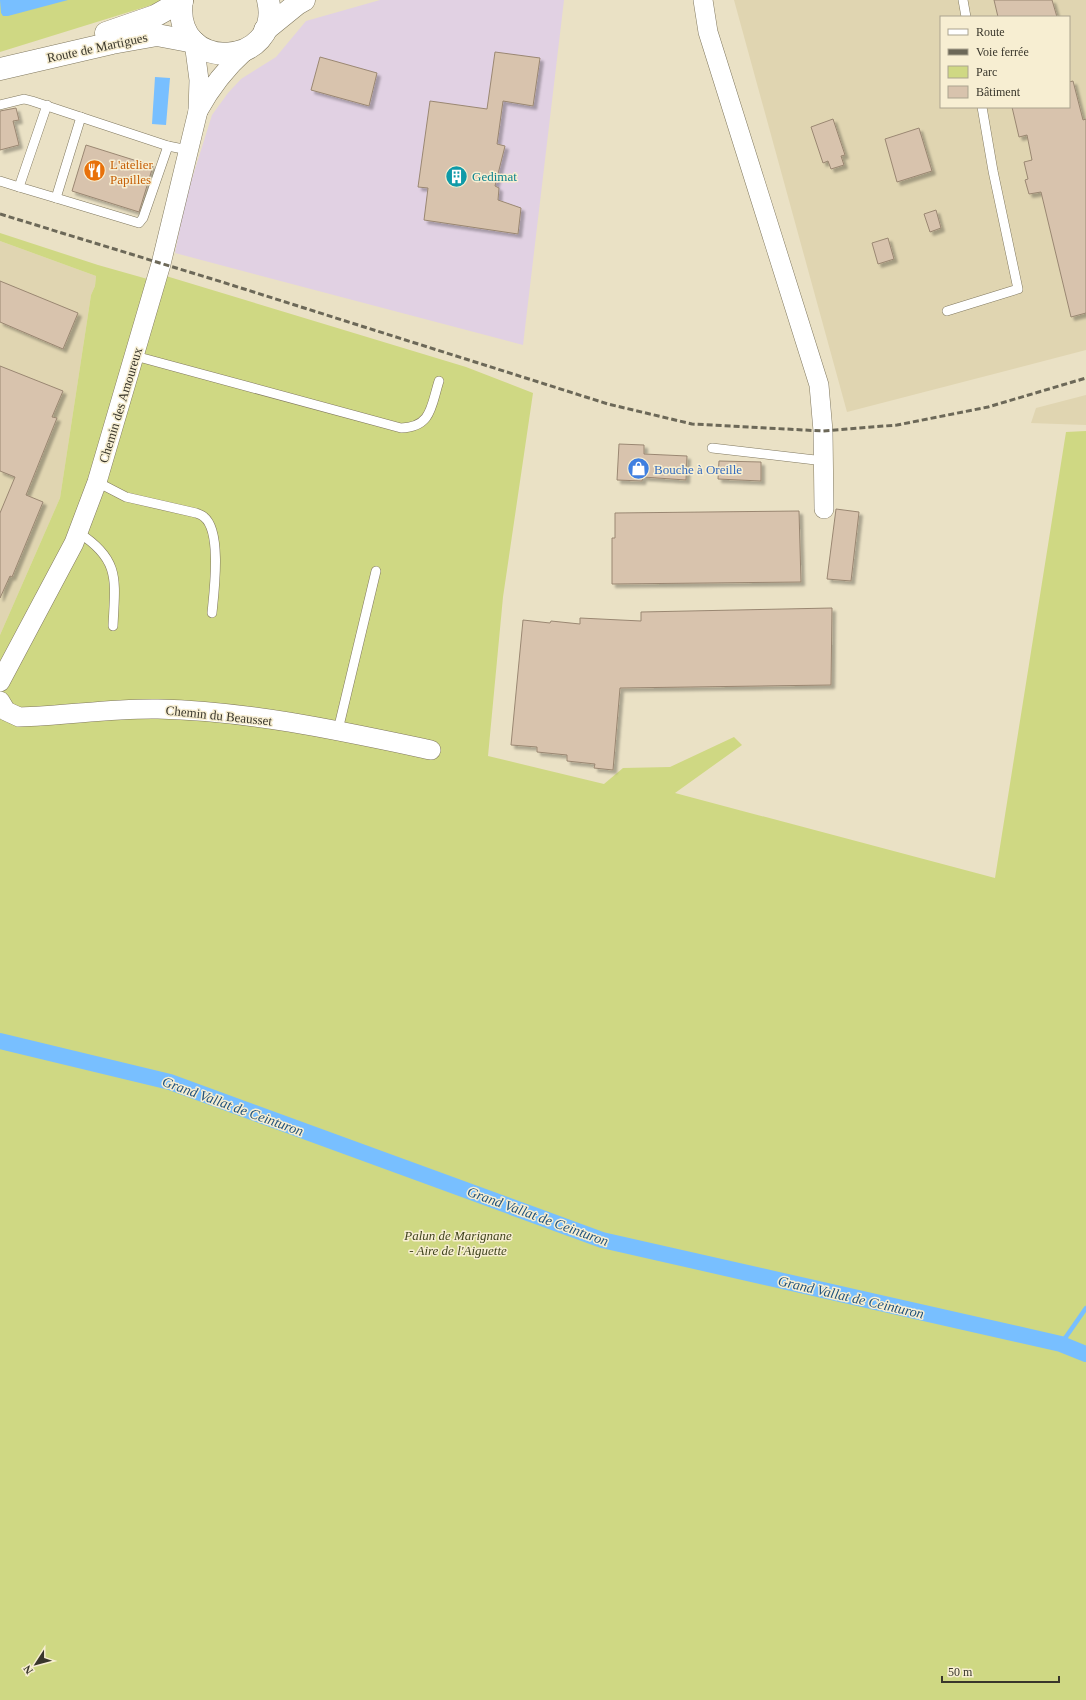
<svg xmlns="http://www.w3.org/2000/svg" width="1086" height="1700" viewBox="0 0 1086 1700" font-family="'Times New Roman',serif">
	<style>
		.commercial { fill: #e1d1e3 }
		.built { fill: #e0d5b1; fill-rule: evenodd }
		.green { fill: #cfd883 }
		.water { fill: #78bfff }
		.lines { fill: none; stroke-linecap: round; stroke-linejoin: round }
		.stream { stroke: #78bfff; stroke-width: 4.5 }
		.canal { stroke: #78bfff; stroke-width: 16 }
		.building { fill: #d8c3ad; stroke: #9a8772; filter: url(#shadow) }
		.service-casing { stroke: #80785f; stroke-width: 10 }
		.minor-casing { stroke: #80785f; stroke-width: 20 }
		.primary-casing { stroke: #80785f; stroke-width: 23 }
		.service { stroke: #fff; stroke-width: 9 }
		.minor { stroke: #fff; stroke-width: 19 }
		.primary { stroke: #fff; stroke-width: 22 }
		.rail { stroke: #6c6858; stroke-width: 3; stroke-dasharray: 6 3; stroke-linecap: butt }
		.labels { text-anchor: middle; stroke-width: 3; stroke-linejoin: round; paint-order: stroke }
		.street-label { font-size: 13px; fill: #39362b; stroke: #f7eed2 }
		.food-label { font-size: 13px; fill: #c56008; stroke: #f7eed2; text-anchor: start }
		.culture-label { font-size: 13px; fill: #0d838f; stroke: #f7eed2; text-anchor: start }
		.shop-label { font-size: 13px; fill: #366cbe; stroke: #f7eed2; text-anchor: start }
		.park-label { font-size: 13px; font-style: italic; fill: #3f431c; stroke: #f7eed2 }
		.water-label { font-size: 14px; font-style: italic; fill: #20527c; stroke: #f7eed2 }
	</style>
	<defs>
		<filter id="shadow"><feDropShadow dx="3.5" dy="3.5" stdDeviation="1" flood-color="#0004"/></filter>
	</defs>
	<rect width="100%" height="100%" fill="#eae1c5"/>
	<polygon class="commercial" points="380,0 564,0 523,345 175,253 185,201 212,115 228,93 241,79 276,57 306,21"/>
	<g class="built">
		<path d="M 734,0 L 1086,0 L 1086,350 L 847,412 ZM 941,17 L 1069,17 L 1069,107 L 941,107 Z"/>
		<polygon points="0,241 96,276 95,286 91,295 60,498 0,635"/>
		<polygon points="1086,395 1086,425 1031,423 1036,408"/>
	</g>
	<g class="green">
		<polygon points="0,0 162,0 158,3 0,52"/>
		<polygon points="0,233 98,265 151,280 166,276 466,367 533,393 503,597 488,756 604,784 623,768 670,767 734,737 742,745 675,793 995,878 1066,432 1086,431 1086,1700 0,1700 0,635 60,498 91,295 95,286 96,276 0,241"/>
	</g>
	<g class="water">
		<polygon points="0,0 68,0 8,16 3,16 1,13"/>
		<polygon points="155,77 170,78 166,125 152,124"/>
	</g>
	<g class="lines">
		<polyline class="stream" points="1061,1344 1086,1308"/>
		<polyline class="canal" points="0,1041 170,1082 602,1240 1061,1344 1086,1354"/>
	</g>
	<g class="building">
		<polygon points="994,0 1052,0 1057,17 998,17"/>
		<polygon points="495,52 540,58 533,106 503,101 497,144 505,146 495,186 499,188 498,200 521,208 518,234 424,220 428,188 418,187 430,101 487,109"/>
		<polygon points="320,57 377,73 369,106 311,90"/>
		<polygon points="1073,81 1083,120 1086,119 1086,313 1071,317 1041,192 1029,194 1025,180 1028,179 1024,162 1032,160 1027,135 1019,137 1012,107 1069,107 1069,82"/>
		<polygon points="16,108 19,120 13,121 19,145 0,150 0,111"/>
		<polygon points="833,119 845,155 841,156 844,165 831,169 828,161 823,163 811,127"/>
		<polygon points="919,128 932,171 897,182 885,139"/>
		<polygon points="86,145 153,166 139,212 72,191"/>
		<polygon points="936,210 941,228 930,232 924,214"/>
		<polygon points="888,238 894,259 878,264 872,243"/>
		<polygon points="0,281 78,313 63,349 0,322"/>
		<polygon points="0,366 63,391 52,417 57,418 26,495 43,502 12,577 10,576 0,598 0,513 15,477 0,471"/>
		<polygon points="619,444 644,445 644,454 687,456 686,480 643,477 642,481 617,480"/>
		<polygon points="719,461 761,462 761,481 718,479"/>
		<polygon points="836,509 859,512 851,581 827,579"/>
		<polygon points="799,511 801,582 612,584 612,538 615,538 615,513"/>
		<polygon points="832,608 831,685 620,688 613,770 594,768 595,764 567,761 567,755 537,752 537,747 511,745 523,620 550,623 551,621 580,624 580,618 641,621 641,612"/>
	</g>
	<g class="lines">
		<defs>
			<g id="service">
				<polyline points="963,0 966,17"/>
				<polyline points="0,105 24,99 32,101 168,146 188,150"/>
				<polyline points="47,105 19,187 56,198 81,117"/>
				<polyline points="0,181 19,187"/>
				<polyline points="56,198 139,223 143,218 168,146"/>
				<polyline points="947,311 1018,289 993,171 982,107"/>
				<path d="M 135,356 L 401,428 C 432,427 431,406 439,381"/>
				<polyline points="712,448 824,461"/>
				<path d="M 97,482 L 126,497 L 196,513 C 199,514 202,515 204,517 C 222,531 214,592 212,613"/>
				<path d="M 79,533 C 121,560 115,581 113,626"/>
				<polyline points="338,730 376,571"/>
			</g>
			<g id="minor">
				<polyline points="703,0 708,32 819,385 823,431 824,509"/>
				<path d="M 194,42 L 199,80 L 198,111 C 211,87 226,68 246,50"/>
				<polyline points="0,682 74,543 97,482 161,264 198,111"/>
				<path d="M 0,701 L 6,711 L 19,717 C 65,716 111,708 158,709 C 250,711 341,731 431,750"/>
			</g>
			<g id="primary">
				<path d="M 182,0 C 171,75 284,68 268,0"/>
				<polyline points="265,30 297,4 304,0"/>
				<polyline points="106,33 155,16 182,1"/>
				<polyline points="0,69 112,43 157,35 194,42"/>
			</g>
		</defs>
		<use href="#service" class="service-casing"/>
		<use href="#minor" class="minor-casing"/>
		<use href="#primary" class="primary-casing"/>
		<use href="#service" class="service"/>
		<use href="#minor" class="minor"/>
		<use href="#primary" class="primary"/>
		<polyline class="rail" points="0,214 222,282 608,404 692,424 823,431 897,425 988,407 1086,378"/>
	</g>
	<defs>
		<symbol id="restaurant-disc" viewBox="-11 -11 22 22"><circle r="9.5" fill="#e8710a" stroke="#f7eed2"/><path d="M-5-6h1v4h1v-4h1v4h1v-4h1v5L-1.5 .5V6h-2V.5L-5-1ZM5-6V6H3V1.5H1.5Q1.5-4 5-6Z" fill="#fff"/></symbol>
		<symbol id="building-disc" viewBox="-11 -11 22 22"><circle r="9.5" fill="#0f9aa8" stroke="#f7eed2"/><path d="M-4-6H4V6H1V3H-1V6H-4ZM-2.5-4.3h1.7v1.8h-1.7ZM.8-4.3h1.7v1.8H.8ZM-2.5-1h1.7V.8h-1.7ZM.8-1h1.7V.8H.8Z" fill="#fff"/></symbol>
		<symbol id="shop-disc" viewBox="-11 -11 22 22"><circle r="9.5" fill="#3f7fe0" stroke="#f7eed2"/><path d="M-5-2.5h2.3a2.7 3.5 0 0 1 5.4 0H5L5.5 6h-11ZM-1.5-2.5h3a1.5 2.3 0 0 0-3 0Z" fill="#fff"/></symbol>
	</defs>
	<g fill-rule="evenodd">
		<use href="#restaurant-disc" x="82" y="158" width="25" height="25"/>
		<use href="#building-disc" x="444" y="164" width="25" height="25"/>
		<use href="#shop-disc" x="626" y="456" width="25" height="25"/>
	</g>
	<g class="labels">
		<g class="street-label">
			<text transform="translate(97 47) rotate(-12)" y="5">Route de Martigues</text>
			<text transform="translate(120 405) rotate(-73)" y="5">Chemin des Amoureux</text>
			<text transform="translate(219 715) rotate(6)" y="5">Chemin du Beausset</text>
		</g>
		<g class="food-label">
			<text x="110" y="169">L'atelier<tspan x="110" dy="15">Papilles</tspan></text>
		</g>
		<g class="culture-label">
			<text x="472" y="181">Gedimat</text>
		</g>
		<g class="shop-label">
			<text x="654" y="474">Bouche à Oreille</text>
		</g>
		<g class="park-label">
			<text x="458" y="1240">Palun de Marignane<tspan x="458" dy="15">- Aire de l'Aiguette</tspan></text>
		</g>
		<g class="water-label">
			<text transform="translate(233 1106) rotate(20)" y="5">Grand Vallat de Ceinturon</text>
			<text transform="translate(538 1216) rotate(20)" y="5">Grand Vallat de Ceinturon</text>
			<text transform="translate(851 1297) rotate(13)" y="5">Grand Vallat de Ceinturon</text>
		</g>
	</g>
	<rect x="940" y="16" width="130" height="92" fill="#f7eed2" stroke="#aba48f"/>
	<rect x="948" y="29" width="20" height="6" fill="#ffffff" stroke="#aba48f"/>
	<text x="976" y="36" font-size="12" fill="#39362b">Route</text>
	<rect x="948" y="49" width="20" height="6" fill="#6c6858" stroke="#aba48f"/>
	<text x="976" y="56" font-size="12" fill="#39362b">Voie ferrée</text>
	<rect x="948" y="66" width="20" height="12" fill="#cfd883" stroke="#aba48f"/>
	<text x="976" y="76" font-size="12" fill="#39362b">Parc</text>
	<rect x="948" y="86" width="20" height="12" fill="#d8c3ad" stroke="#aba48f"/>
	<text x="976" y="96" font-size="12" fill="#39362b">Bâtiment</text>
	<g transform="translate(36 1664) rotate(234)" stroke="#f7eed2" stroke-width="3" paint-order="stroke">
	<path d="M0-3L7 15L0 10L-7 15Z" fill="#39362b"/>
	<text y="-6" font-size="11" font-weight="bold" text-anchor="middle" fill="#39362b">N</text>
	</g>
	<path d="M942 1676v6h117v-6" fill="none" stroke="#39362b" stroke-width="2"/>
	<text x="948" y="1676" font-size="12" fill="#39362b" stroke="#f7eed2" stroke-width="3" paint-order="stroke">50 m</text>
</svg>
